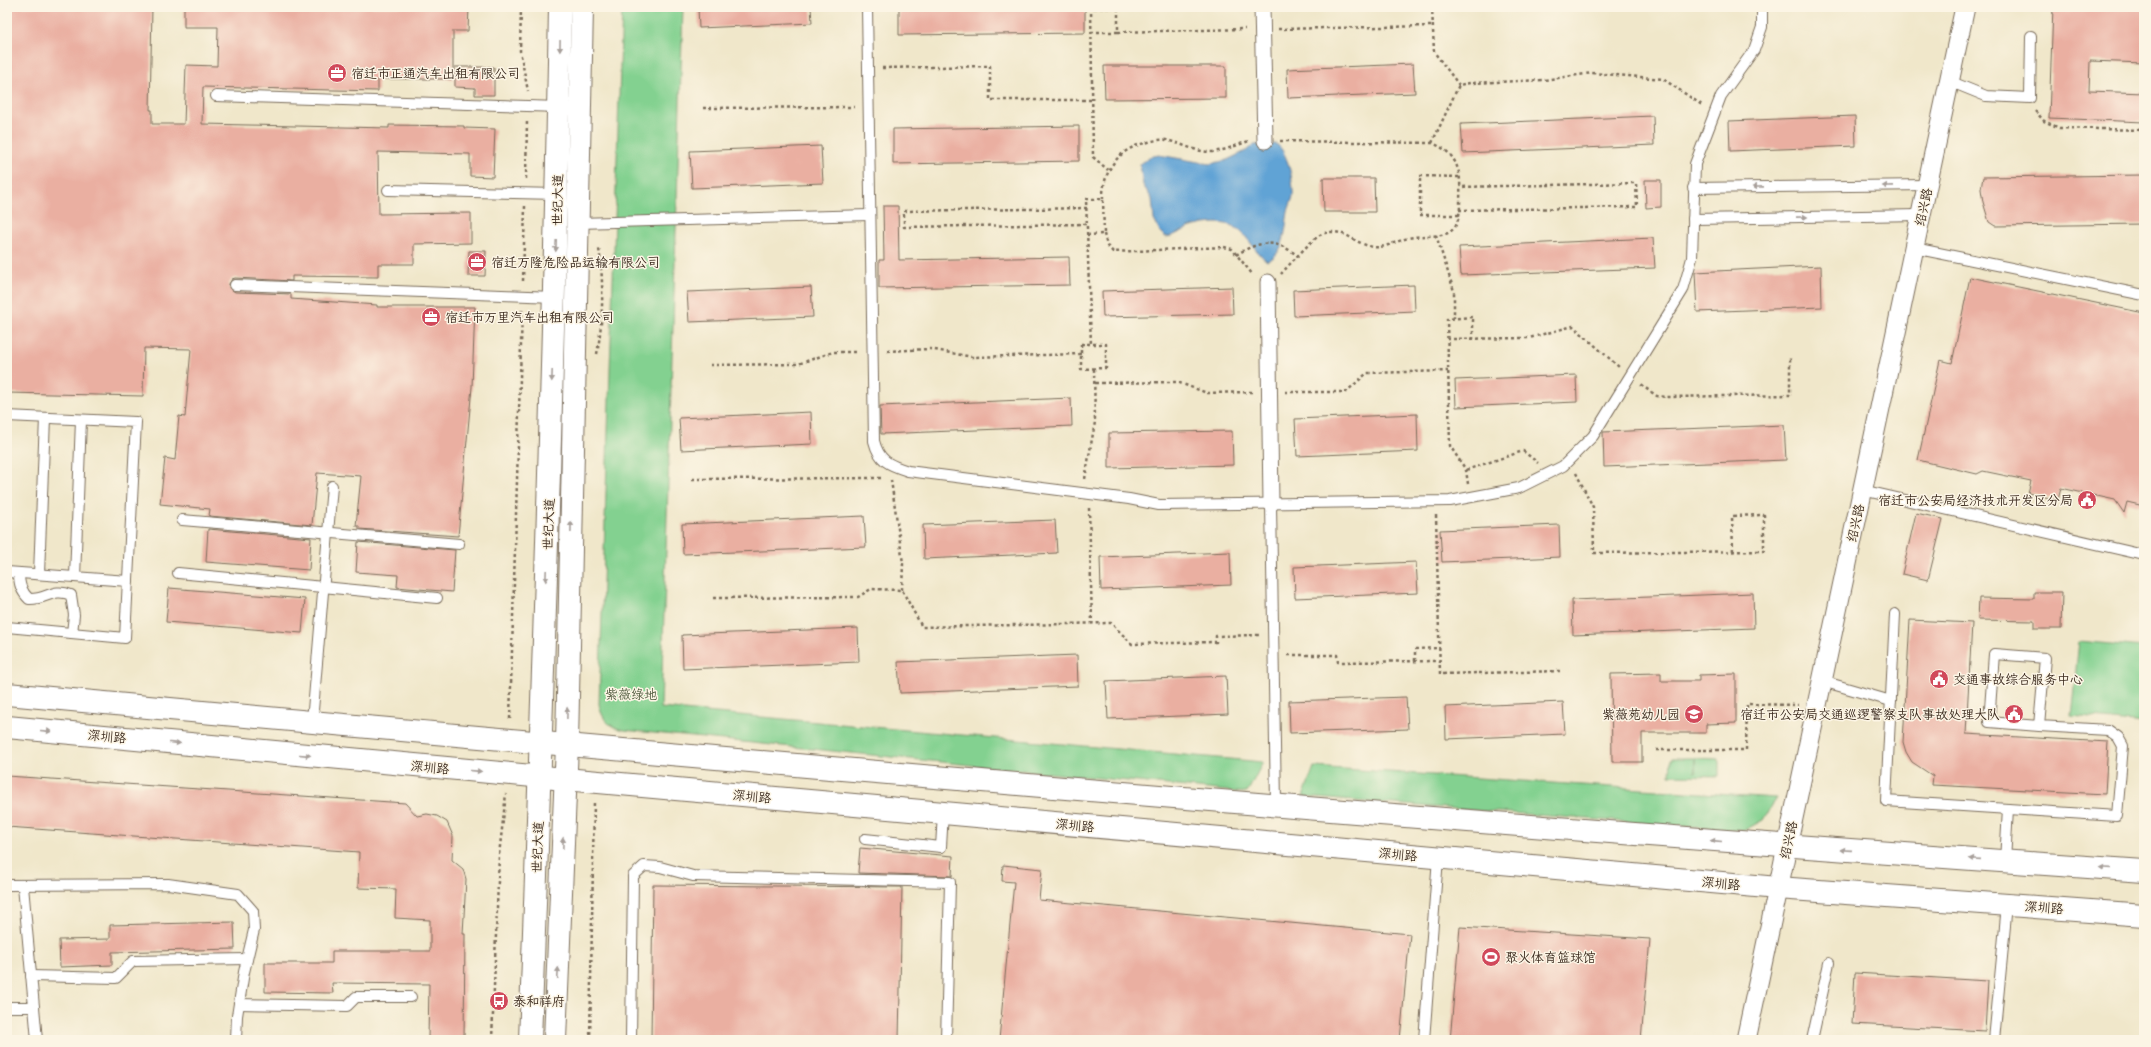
<svg xmlns="http://www.w3.org/2000/svg" width="2151" height="1047" viewBox="0 0 2151 1047" font-family="'Patrick Hand','LXGW WenKai TC',sans-serif">
	<style>
		.green { fill: #83d190; stroke: #5f7e57 }
		.water { fill: #60a3d5; stroke: #4e667a }
		.building { fill: #eaafa1 }
		.lines { fill: none; stroke-linecap: round; stroke-linejoin: round }
		.service-casing { stroke: #7a6c5a; stroke-width: 12 }
		.pedestrian-casing { stroke: #7a6c5a; stroke-width: 17 }
		.minor-casing { stroke: #7a6c5a; stroke-width: 21 }
		.tertiary-casing { stroke: #7a6c5a; stroke-width: 24 }
		.path { stroke: #7a6c5a; stroke-width: 2.5; stroke-dasharray: 3 3; stroke-linecap: butt }
		.service { stroke: #fff; stroke-width: 10 }
		.pedestrian { stroke: #fff; stroke-width: 15 }
		.minor { stroke: #fff; stroke-width: 19 }
		.tertiary { stroke: #fff; stroke-width: 22 }
		.oneway { fill: #a79f9a }
		.labels { text-anchor: middle; stroke-width: 3; stroke-linejoin: round; paint-order: stroke }
		.poi-label { font-size: 13px; fill: #3b2a1e; stroke: #fcf5e5; text-anchor: start }
		.street-label { font-size: 13px; fill: #3b2a1e; stroke: #fcf5e5 }
		.park-label { font-size: 13px; fill: #515c40; stroke: #fcf5e5 }
	</style>
	<rect width="100%" height="100%" fill="#fcf5e5"/>
	<filter id="ink" filterUnits="userSpaceOnUse"><feTurbulence type="fractalNoise" baseFrequency=".025" numOctaves="2"/><feDisplacementMap in="SourceGraphic" scale="8" xChannelSelector="R" yChannelSelector="G"/><feConvolveMatrix kernelMatrix="1 2 1 2 8 2 1 2 1" color-interpolation-filters="sRGB"/></filter>
	<filter id="wash" filterUnits="userSpaceOnUse"><feTurbulence type="fractalNoise" baseFrequency=".012" numOctaves="4" result="noise"/><feDisplacementMap in="SourceGraphic" scale="16" xChannelSelector="R" yChannelSelector="G"/><feGaussianBlur stdDeviation="0.9" result="paint"/><feColorMatrix in="noise" values="0 0 0 0 0 0 0 0 0 0 0 0 0 0 0 0 0 1.4 0 .05"/><feComposite in="paint" operator="in"/></filter>
	<g filter="url(#wash)">
		<rect width="100%" height="100%" fill="#f0e7ca"/>
		<g class="green">
			<path d="M 622,7 L 683,7 L 661,708 L 1263,762 L 1247,793 L 624,730 C 608,727 602,719 599,704 Z"/>
			<polygon points="2079,641 2144,647 2144,723 2071,716"/>
			<polygon points="1671,758 1695,758 1695,772 1695,758 1719,759 1719,776 1670,775"/>
			<polygon points="1314,767 1776,798 1763,820 1743,831 1303,797"/>
		</g>
		<path class="water" d="M 1276,144 C 1287,150 1293,179 1293,192 C 1294,198 1289,206 1288,212 C 1285,229 1285,254 1267,261 C 1256,252 1250,240 1240,231 C 1228,219 1203,223 1189,228 C 1181,231 1175,236 1166,237 L 1161,233 L 1154,220 L 1152,199 L 1143,185 L 1140,164 L 1149,157 L 1159,155 L 1210,164 L 1227,160 L 1246,151 L 1253,145 Z"/>
		<g id="blocks">
			<g class="building">
				<polygon points="7,7 152,7 150,110 152,110 152,124 184,124 186,65 217,66 218,27 184,27 184,7 469,7 468,31 453,31 453,79 378,79 378,91 203,87 202,124 389,128 389,125 464,126 464,128 495,129 493,177 470,176 470,154 378,152 379,214 471,213 471,243 414,244 414,264 378,264 378,277 292,276 292,281 235,278 232,279 229,284 229,288 235,292 291,294 291,299 377,305 377,307 475,307 472,387 458,536 359,529 359,526 356,526 361,476 317,473 312,525 209,516 210,509 160,504 165,458 175,460 179,416 185,417 191,349 144,348 143,396 7,393"/>
				<polygon points="698,7 811,7 812,23 699,28"/>
				<polygon points="899,7 1085,7 1085,33 899,35"/>
				<polygon points="2053,7 2144,7 2144,63 2090,61 2089,91 2144,93 2144,122 2049,118"/>
				<polygon points="1413,64 1415,93 1288,98 1287,69"/>
				<polygon points="1104,66 1226,66 1226,98 1105,99"/>
				<polygon points="455,67 494,67 494,95 475,95 475,88 455,87"/>
				<polygon points="1653,116 1654,145 1463,153 1461,124"/>
				<polygon points="1855,116 1856,146 1730,151 1729,121"/>
				<polygon points="1079,126 1079,161 893,164 893,129"/>
				<polygon points="821,146 823,183 692,188 690,151"/>
				<polygon points="2144,175 2144,224 1995,226 1989,222 1983,202 1981,189 1983,177"/>
				<polygon points="1323,178 1374,178 1375,212 1324,212"/>
				<polygon points="1645,180 1661,180 1661,207 1646,208"/>
				<polygon points="883,206 898,206 899,260 1069,257 1070,285 879,288 879,260 884,260"/>
				<polygon points="1653,238 1655,268 1461,275 1459,247"/>
				<polygon points="469,251 486,251 485,276 468,276"/>
				<polygon points="1821,266 1822,307 1697,312 1695,272"/>
				<polygon points="1970,277 2144,313 2144,506 2127,502 2124,513 2115,500 2061,488 2058,500 2028,493 2031,481 1983,471 1977,474 1918,460 1940,360 1952,363"/>
				<polygon points="1414,285 1415,311 1294,316 1293,290"/>
				<polygon points="811,287 813,317 689,322 687,292"/>
				<polygon points="1232,287 1233,314 1103,317 1102,291"/>
				<polygon points="1576,375 1577,402 1456,407 1455,380"/>
				<polygon points="1071,398 1072,426 881,434 880,406"/>
				<polygon points="811,412 812,444 681,450 679,418"/>
				<polygon points="1417,414 1418,451 1297,456 1295,419"/>
				<polygon points="1784,425 1786,460 1604,467 1603,432"/>
				<polygon points="1232,431 1233,465 1109,468 1109,433"/>
				<polygon points="1916,513 1943,519 1928,580 1902,574"/>
				<polygon points="864,516 866,547 683,554 682,524"/>
				<polygon points="1055,520 1057,553 924,559 923,525"/>
				<polygon points="1559,525 1560,557 1442,562 1440,530"/>
				<polygon points="208,529 311,538 309,570 206,562"/>
				<polygon points="358,542 455,550 452,592 397,587 398,575 356,572"/>
				<polygon points="1230,552 1231,585 1101,590 1100,557"/>
				<polygon points="1416,562 1418,593 1295,598 1294,567"/>
				<polygon points="169,588 305,599 302,633 166,622"/>
				<polygon points="2034,592 2062,592 2061,629 2034,629 2034,621 1978,620 1979,598 2034,599"/>
				<polygon points="1753,593 1754,628 1573,635 1572,600"/>
				<polygon points="1910,620 1972,623 1966,734 2108,742 2105,794 1932,785 1933,776 1912,762 1906,752 1903,742"/>
				<polygon points="858,628 859,662 683,669 682,635"/>
				<polygon points="1077,655 1078,686 900,693 898,662"/>
				<polygon points="1661,673 1661,681 1699,681 1699,675 1736,674 1736,723 1706,724 1706,733 1642,733 1642,762 1612,762 1611,674"/>
				<polygon points="1226,676 1228,714 1108,719 1106,681"/>
				<polygon points="1406,697 1408,729 1290,733 1289,701"/>
				<polygon points="1563,702 1565,734 1446,739 1445,707"/>
				<polygon points="7,776 405,803 417,816 427,814 437,816 447,822 453,836 452,860 463,869 466,879 463,934 465,934 464,1040 428,1040 429,984 332,983 333,993 265,992 265,963 332,963 332,951 430,951 430,920 395,918 396,889 358,888 359,852 7,827"/>
				<polygon points="860,848 953,856 952,876 858,873"/>
				<polygon points="1003,865 1042,869 1039,900 1410,934 1400,1040 999,1040 1014,882 1002,881"/>
				<polygon points="653,885 902,887 899,1040 651,1040"/>
				<polygon points="234,922 235,949 112,952 112,965 60,967 59,940 110,939 110,925"/>
				<polygon points="1460,927 1650,939 1641,1040 1450,1040"/>
				<polygon points="1855,973 1988,981 1985,1031 1852,1024"/>
			</g>
		</g>
	</g>
	<g filter="url(#ink)">
		<use href="#blocks" fill-opacity="0" stroke="#7a6c5a" stroke-width="1"/>
		<g class="lines">
			<defs>
				<g id="service">
					<path d="M 867,7 L 874,441 C 879,461 889,465 908,471 L 1129,499 L 1159,505 L 1450,501 L 1519,488 L 1563,466 L 1593,436 L 1683,290 L 1692,258 L 1695,164 L 1721,96 L 1754,50 L 1762,27 L 1762,7"/>
					<polyline points="1949,81 1986,96 2030,98 2031,36"/>
					<polyline points="216,96 560,107"/>
					<polyline points="1693,188 1927,185"/>
					<polyline points="388,190 557,194"/>
					<polyline points="1693,219 1921,215"/>
					<polyline points="578,223 870,215"/>
					<polyline points="1914,248 2144,295"/>
					<polyline points="235,285 554,297"/>
					<polyline points="7,416 136,422 125,638 7,627"/>
					<polyline points="1862,490 2144,555"/>
					<polyline points="1271,504 1276,804"/>
					<polyline points="182,520 459,544"/>
					<polyline points="7,572 128,581"/>
					<path d="M 19,573 C 19,584 21,591 29,599 C 47,600 53,587 71,595 L 74,615 L 72,633"/>
					<polyline points="178,573 437,598"/>
					<polyline points="39,574 45,418"/>
					<polyline points="75,577 81,420"/>
					<polyline points="1895,614 1886,801 2117,816 2123,746 2118,737 2108,730 2039,726 2045,658 1994,654 1989,722 2039,726"/>
					<polyline points="1822,681 1891,701"/>
					<polyline points="312,722 332,486"/>
					<polyline points="865,839 941,847 943,813"/>
					<polyline points="2005,861 2008,809"/>
					<polyline points="7,885 168,884 238,894 253,911 254,930 244,972 237,1016 236,1040"/>
					<polyline points="23,886 37,1040"/>
					<polyline points="31,976 116,978 133,961 247,959"/>
					<polyline points="239,1004 347,1006 356,997 411,997"/>
					<polyline points="7,1007 34,1007"/>
					<polyline points="631,1040 633,876 644,866 660,867 693,876 950,882 946,1040"/>
					<polyline points="1424,1040 1438,858"/>
					<polyline points="1812,1040 1829,963"/>
					<polyline points="1994,1040 2007,905"/>
				</g>
				<g id="pedestrian">
					<polyline points="1262,7 1265,141"/>
					<polyline points="1268,282 1271,504"/>
				</g>
				<polyline id="minor" points="1746,1040 1965,7"/>
				<g id="tertiary">
					<path d="M 7,694 C 719,760 1431,822 2144,871"/>
					<polyline points="7,727 565,779 1778,888 2144,915"/>
					<path d="M 530,1040 C 543,696 554,351 560,7"/>
					<polyline points="555,1040 567,745 582,7"/>
				</g>
			</defs>
			<use href="#service" class="service-casing"/>
			<use href="#pedestrian" class="pedestrian-casing"/>
			<use href="#minor" class="minor-casing"/>
			<use href="#tertiary" class="tertiary-casing"/>
			<g class="path">
				<polyline points="521,7 520,51 528,91"/>
				<polyline points="1091,7 1093,157 1108,170"/>
				<polyline points="1432,7 1434,52 1459,85"/>
				<polyline points="1278,29 1432,26"/>
				<polyline points="1091,32 1118,32 1118,8 1091,8"/>
				<polyline points="1118,32 1245,29"/>
				<polyline points="882,68 990,66 990,100 1091,100"/>
				<polyline points="703,108 854,107"/>
				<polyline points="2035,111 2044,121 2059,128 2144,130"/>
				<path d="M 1280,141 L 1432,143 C 1447,149 1455,157 1459,173 C 1461,183 1460,195 1460,206 C 1458,245 1436,232 1408,238 C 1397,241 1383,249 1373,247 C 1354,244 1343,226 1322,234 C 1314,237 1288,266 1281,274"/>
				<polyline points="1432,143 1459,85 1470,83 1544,80 1592,73 1663,79 1702,105"/>
				<polyline points="526,179 527,120"/>
				<path d="M 1103,199 C 1102,172 1118,149 1145,143 C 1152,141 1159,139 1166,140 C 1181,143 1195,152 1211,152 C 1224,151 1237,145 1249,141"/>
				<polyline points="1087,208 904,211 904,227 1087,224"/>
				<polyline points="1459,210 1637,207 1636,183 1460,187"/>
				<polyline points="1459,215 1420,215 1420,176 1460,177"/>
				<polyline points="1104,234 1107,246 1113,252 1224,247 1232,249 1253,275"/>
				<polyline points="1087,235 1104,234 1103,199 1086,199 1091,345"/>
				<polyline points="1436,235 1454,291 1454,318"/>
				<path d="M 1236,255 C 1260,240 1276,239 1298,256"/>
				<polyline points="523,281 525,206"/>
				<polyline points="1447,339 1529,338 1573,326 1619,367"/>
				<polygon points="1081,344 1106,344 1106,368 1081,369"/>
				<polyline points="887,351 930,349 972,357 1081,354"/>
				<path d="M 597,354 C 603,321 604,282 599,249"/>
				<polyline points="710,365 798,364 833,352 858,352"/>
				<polyline points="1095,383 1177,382 1207,393 1254,392"/>
				<polyline points="1641,385 1657,396 1667,397 1790,395 1790,358"/>
				<polyline points="1285,392 1346,392 1367,373 1448,371"/>
				<polyline points="1466,470 1523,451 1538,463"/>
				<polyline points="1576,473 1593,507 1594,553 1764,551 1764,515 1732,516 1733,552"/>
				<polyline points="692,479 883,478"/>
				<polyline points="1085,479 1095,422 1094,368"/>
				<polyline points="891,480 903,563 902,590"/>
				<polyline points="1468,484 1466,470 1450,446 1447,319 1473,317 1473,339"/>
				<polyline points="1089,508 1092,623"/>
				<polyline points="1436,515 1440,674 1560,671"/>
				<polyline points="713,598 858,597 871,589 902,590 922,627 1111,623 1132,644 1216,642 1216,636 1260,635"/>
				<polyline points="1288,655 1337,655 1338,662 1440,661"/>
				<polyline points="1415,661 1415,649 1439,648"/>
				<polyline points="510,719 522,310"/>
				<polyline points="1656,750 1746,750 1747,704 1798,705"/>
				<polyline points="492,1040 499,855 506,794"/>
				<polyline points="590,1040 594,801"/>
			</g>
			<use href="#service" class="service"/>
			<use href="#pedestrian" class="pedestrian"/>
			<use href="#minor" class="minor"/>
			<use href="#tertiary" class="tertiary"/>
		</g>
		<defs><path id="oneway-solid" d="M-6-.8H1V-3.2L6.5 0L1 3.2V.8H-6Z"/></defs>
		<g class="oneway">
			<use href="#oneway-solid" transform="translate(560 46) rotate(91)"/>
			<use href="#oneway-solid" transform="translate(1888 186) rotate(179)"/>
			<use href="#oneway-solid" transform="translate(1758 187) rotate(179)"/>
			<use href="#oneway-solid" transform="translate(1802 217) rotate(-1)"/>
			<use href="#oneway-solid" transform="translate(556 246) rotate(92)"/>
			<use href="#oneway-solid" transform="translate(552 376) rotate(92)"/>
			<use href="#oneway-solid" transform="translate(571 527) rotate(-89)"/>
			<use href="#oneway-solid" transform="translate(546 576) rotate(92)"/>
			<use href="#oneway-solid" transform="translate(567 713) rotate(-89)"/>
			<use href="#oneway-solid" transform="translate(46 731) rotate(5)"/>
			<use href="#oneway-solid" transform="translate(175 743) rotate(5)"/>
			<use href="#oneway-solid" transform="translate(305 755) rotate(5)"/>
			<use href="#oneway-solid" transform="translate(476 771) rotate(5)"/>
			<use href="#oneway-solid" transform="translate(1716 841) rotate(-175)"/>
			<use href="#oneway-solid" transform="translate(563 843) rotate(-88)"/>
			<use href="#oneway-solid" transform="translate(1846 850) rotate(-176)"/>
			<use href="#oneway-solid" transform="translate(1975 859) rotate(-176)"/>
			<use href="#oneway-solid" transform="translate(2105 868) rotate(-176)"/>
			<use href="#oneway-solid" transform="translate(558 973) rotate(-87)"/>
		</g>
	</g>
	<defs>
		<symbol id="office-disc" viewBox="-11 -11 22 22"><circle r="9.5" fill="#d1495b" stroke="#fcf5e5"/><path d="M-6-3h4V-5.5h4V-3h4V5H-6ZM-1-4.5V-3h2v-1.5ZM-6 0V1H6V0Z" fill="#fff"/></symbol>
		<symbol id="civic-disc" viewBox="-11 -11 22 22"><circle r="9.5" fill="#d1495b" stroke="#fcf5e5"/><path d="M-.6-6.5H3V-4.5H.6V-3L4-1V1h2V6H-6V1h2V-1L-.6-3ZM-1.2 2.5V6h2.4V2.5Z" fill="#fff"/></symbol>
		<symbol id="school-disc" viewBox="-11 -11 22 22"><circle r="9.5" fill="#d1495b" stroke="#fcf5e5"/><path d="M0-5L7-2L0 1L-7-2ZM-4 1L0 2.5L4 1V4Q0 6-4 4Z" fill="#fff"/></symbol>
		<symbol id="stadium-disc" viewBox="-11 -11 22 22"><circle r="9.5" fill="#d1495b" stroke="#fcf5e5"/><path d="M0-5a6.5 5 0 1 0 0 10a6.5 5 0 1 0 0-10ZM-3.5-1.8h7v3.6h-7Z" fill="#fff"/></symbol>
		<symbol id="bus-disc" viewBox="-11 -11 22 22"><circle r="9.5" fill="#d1495b" stroke="#fcf5e5"/><path d="M-5-6H5V4H4V6H2V4H-2V6H-4V4H-5ZM-3.5-4V0h7V-4ZM-3.5 1.2v1.5H-2V1.2ZM2 1.2v1.5H3.5V1.2Z" fill="#fff"/></symbol>
	</defs>
	<g fill-rule="evenodd">
		<use href="#office-disc" x="326" y="62" width="22" height="22"/>
		<use href="#office-disc" x="466" y="251" width="22" height="22"/>
		<use href="#office-disc" x="420" y="306" width="22" height="22"/>
		<use href="#civic-disc" x="2076" y="489" width="22" height="22"/>
		<use href="#civic-disc" x="1928" y="668" width="22" height="22"/>
		<use href="#school-disc" x="1683" y="703" width="22" height="22"/>
		<use href="#civic-disc" x="2003" y="703" width="22" height="22"/>
		<use href="#stadium-disc" x="1480" y="946" width="22" height="22"/>
		<use href="#bus-disc" x="488" y="990" width="22" height="22"/>
	</g>
	<g class="labels">
		<g class="poi-label">
			<text x="351" y="78">宿迁市正通汽车出租有限公司</text>
			<text x="491" y="267">宿迁万隆危险品运输有限公司</text>
			<text x="445" y="322">宿迁市万里汽车出租有限公司</text>
			<text x="2073" y="505" text-anchor="end">宿迁市公安局经济技术开发区分局</text>
			<text x="1953" y="684">交通事故综合服务中心</text>
			<text x="1680" y="719" text-anchor="end">紫薇苑幼儿园</text>
			<text x="2000" y="719" text-anchor="end">宿迁市公安局交通巡逻警察支队事故处理大队</text>
			<text x="1505" y="962">聚火体育篮球馆</text>
			<text x="513" y="1006">泰和祥府</text>
		</g>
		<g class="street-label">
			<text transform="translate(557 200) rotate(-89)" y="5">世纪大道</text>
			<text transform="translate(1923 207) rotate(-78)" y="5">绍兴路</text>
			<text transform="translate(1855 523) rotate(-78)" y="5">绍兴路</text>
			<text transform="translate(548 524) rotate(-88)" y="5">世纪大道</text>
			<text transform="translate(107 736) rotate(5)" y="5">深圳路</text>
			<text transform="translate(430 767) rotate(5)" y="5">深圳路</text>
			<text transform="translate(752 796) rotate(5)" y="5">深圳路</text>
			<text transform="translate(1075 825) rotate(5)" y="5">深圳路</text>
			<text transform="translate(1788 840) rotate(-78)" y="5">绍兴路</text>
			<text transform="translate(537 847) rotate(-88)" y="5">世纪大道</text>
			<text transform="translate(1398 854) rotate(5)" y="5">深圳路</text>
			<text transform="translate(1721 883) rotate(5)" y="5">深圳路</text>
			<text transform="translate(2044 907) rotate(4)" y="5">深圳路</text>
		</g>
		<g class="park-label">
			<text x="631" y="699">紫薇绿地</text>
		</g>
	</g>
	<rect width="2151" height="1047" fill="none" stroke="#fcf5e5" stroke-width="24"/>
</svg>
